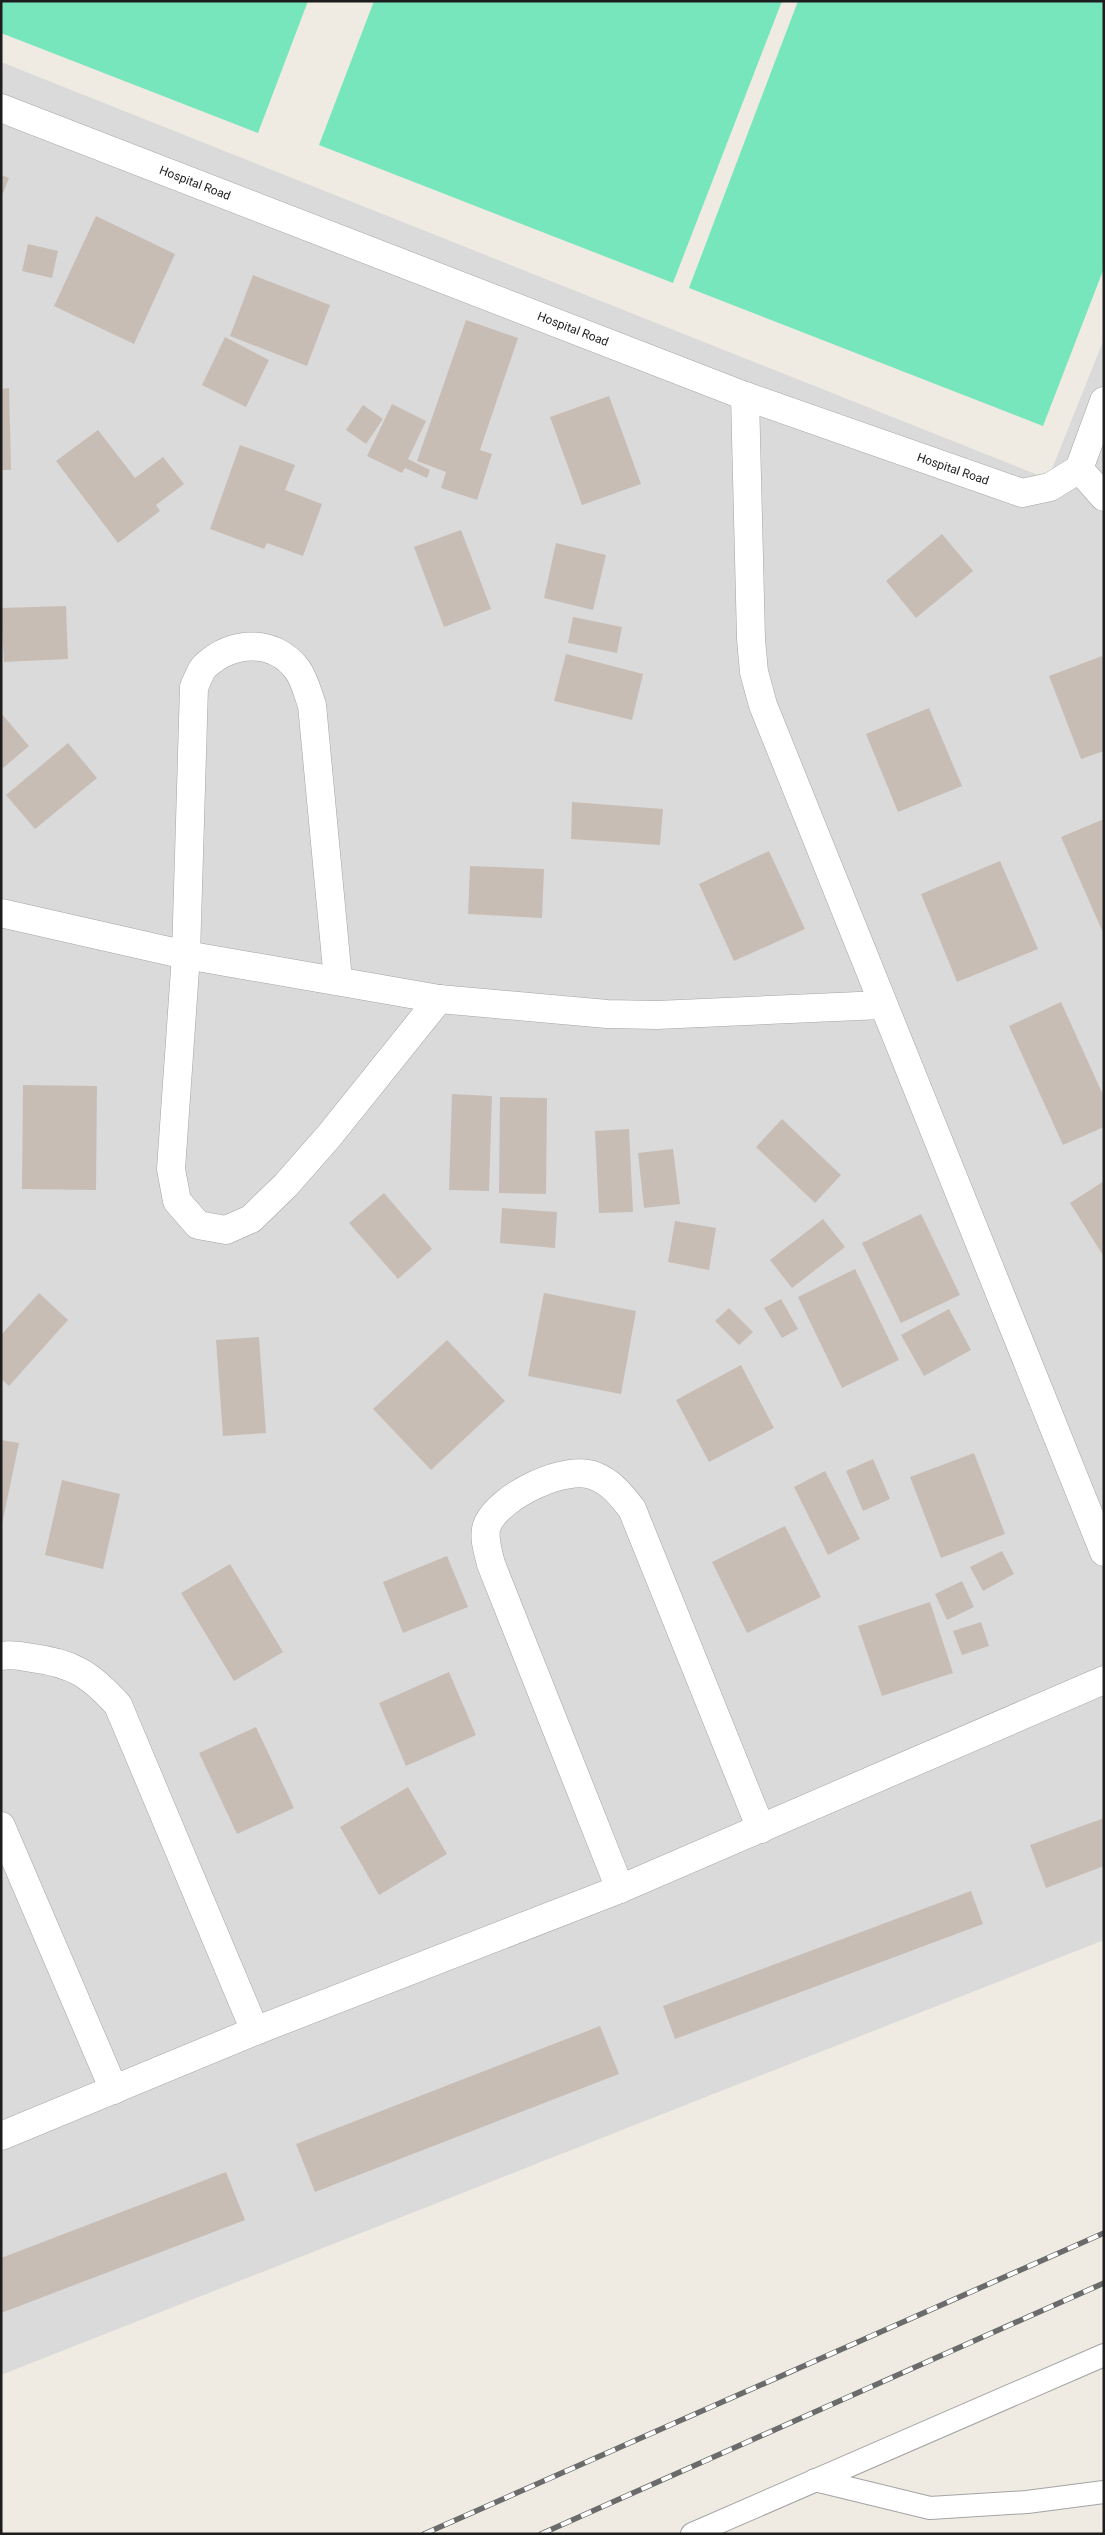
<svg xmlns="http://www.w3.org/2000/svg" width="1105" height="2535" viewBox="0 0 1105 2535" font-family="Roboto,sans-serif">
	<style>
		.residential { fill: #dbdada }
		.pitch { fill: #78e6bc }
		.building { fill: #c7bdb5 }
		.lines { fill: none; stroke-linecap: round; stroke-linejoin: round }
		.service-casing { stroke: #a4a4a4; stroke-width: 24 }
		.minor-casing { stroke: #a4a4a4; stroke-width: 29 }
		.service { stroke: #fff; stroke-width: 22 }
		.minor { stroke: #fff; stroke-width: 28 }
		.rail-casing { stroke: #6b6b6b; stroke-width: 5.5 }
		.rail { stroke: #fff; stroke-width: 4; stroke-dasharray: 11; stroke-linecap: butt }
		.labels { text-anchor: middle; stroke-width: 4; stroke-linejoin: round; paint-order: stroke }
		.street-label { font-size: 12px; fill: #1d1d1d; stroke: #fff }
	</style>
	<rect width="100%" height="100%" fill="#efebe2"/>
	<polygon class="residential" points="1,62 1048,479 1104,339 1104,1940 1,2375"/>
	<g class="pitch">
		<polygon points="1,1 308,1 258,133 1,33"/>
		<polygon points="374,1 782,1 673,283 319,145"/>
		<polygon points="798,1 1104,1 1104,268 1043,426 689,288"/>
	</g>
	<g class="building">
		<polygon points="1,175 9,178 1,198"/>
		<polygon points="96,216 175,254 134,344 54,306"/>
		<polygon points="28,244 58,251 52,278 22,271"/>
		<polygon points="253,275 330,305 307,366 230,336"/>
		<polygon points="466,320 518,338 480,450 492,454 477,500 441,488 446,472 417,461"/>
		<polygon points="225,337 269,360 246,407 202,385"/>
		<polygon points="9,388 11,470 1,470 1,389"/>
		<polygon points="609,396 641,484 582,505 550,417"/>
		<polygon points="392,404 426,421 408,459 430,470 427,478 405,468 402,473 367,456"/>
		<polygon points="363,405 383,419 366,444 346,430"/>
		<polygon points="98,430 135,478 163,457 184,484 156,505 160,511 118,543 56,461"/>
		<polygon points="240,445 295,465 285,490 322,504 303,556 267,543 264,549 210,529"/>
		<polygon points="461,530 491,609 444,627 414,547"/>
		<polygon points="942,534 973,571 916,618 886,581"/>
		<polygon points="556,543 606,555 593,610 544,598"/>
		<polygon points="66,606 68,659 4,662 1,608"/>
		<polygon points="573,617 622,627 617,653 568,643"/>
		<polygon points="566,654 643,674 632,720 554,701"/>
		<polygon points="1102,656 1104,661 1104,751 1081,759 1049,676"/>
		<polygon points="929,708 962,786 898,812 866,734"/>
		<polygon points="1,713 29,746 3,768 1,765"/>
		<polygon points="68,743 97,778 35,829 6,795"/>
		<polygon points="572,802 663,809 660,845 571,839"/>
		<polygon points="1104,819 1104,935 1061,837"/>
		<polygon points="769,851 805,929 734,961 699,884"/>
		<polygon points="1000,861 1038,949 957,982 921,894"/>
		<polygon points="470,866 544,869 542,918 468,914"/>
		<polygon points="1061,1002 1104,1097 1104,1127 1063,1145 1009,1026"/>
		<polygon points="23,1085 97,1086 96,1190 22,1189"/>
		<polygon points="452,1094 492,1096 489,1191 449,1190"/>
		<polygon points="500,1097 547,1098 546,1194 499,1193"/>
		<polygon points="782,1119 841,1175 815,1203 756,1147"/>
		<polygon points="629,1129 633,1212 599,1213 595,1131"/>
		<polygon points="673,1149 680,1204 644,1208 638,1153"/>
		<polygon points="1104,1181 1104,1257 1070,1203"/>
		<polygon points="384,1193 432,1249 398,1279 349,1223"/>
		<polygon points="502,1208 557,1212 555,1248 500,1243"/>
		<polygon points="921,1214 960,1295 901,1323 862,1243"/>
		<polygon points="823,1219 845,1247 792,1288 770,1260"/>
		<polygon points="675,1221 716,1228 709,1270 668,1262"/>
		<polygon points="855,1269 899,1360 842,1388 798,1297"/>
		<polygon points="39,1293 68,1320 9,1386 1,1379 1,1335"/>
		<polygon points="544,1293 636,1311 621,1394 528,1376"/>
		<polygon points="781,1299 798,1329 782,1338 764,1308"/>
		<polygon points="729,1308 753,1332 739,1345 715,1321"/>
		<polygon points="949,1309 971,1350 924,1376 901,1335"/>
		<polygon points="259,1337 266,1433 223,1436 216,1340"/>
		<polygon points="447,1340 505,1401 431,1470 373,1409"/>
		<polygon points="741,1365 774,1428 709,1462 676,1400"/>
		<polygon points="1,1440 19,1443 2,1524 1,1524"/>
		<polygon points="974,1453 1005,1534 941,1558 910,1477"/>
		<polygon points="873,1459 890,1499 863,1511 846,1471"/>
		<polygon points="825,1471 860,1539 828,1555 794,1487"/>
		<polygon points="62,1480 120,1494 103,1569 45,1555"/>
		<polygon points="785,1526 821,1597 747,1633 712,1562"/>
		<polygon points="1002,1551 1014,1574 983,1591 970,1567"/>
		<polygon points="447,1556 468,1607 403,1633 383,1582"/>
		<polygon points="230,1564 283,1652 234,1681 181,1593"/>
		<polygon points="962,1581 974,1607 947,1620 935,1594"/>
		<polygon points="930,1602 953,1673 882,1696 858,1626"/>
		<polygon points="981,1622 989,1646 962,1655 953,1631"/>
		<polygon points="449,1672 476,1735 406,1766 379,1703"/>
		<polygon points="256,1727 294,1808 237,1834 199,1753"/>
		<polygon points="408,1787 447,1854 379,1895 340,1827"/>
		<polygon points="1104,1818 1104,1866 1046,1888 1030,1845"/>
		<polygon points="971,1891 983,1924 675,2039 663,2006"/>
		<polygon points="600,2026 619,2074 315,2192 296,2144"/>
		<polygon points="226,2172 245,2220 1,2313 1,2258"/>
	</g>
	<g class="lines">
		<defs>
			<g id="service">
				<polyline points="815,2480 930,2508 1027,2502 1104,2492"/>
				<polyline points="692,2534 1104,2355"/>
			</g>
			<g id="minor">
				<polyline points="1,108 745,396 1022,493 1050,487 1079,469 1104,401"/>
				<polyline points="745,396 751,639 754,672 763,705 1104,1552"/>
				<polyline points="1079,469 1104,497"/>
				<polyline points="1,913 186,955 439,999 607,1014 657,1015 882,1005"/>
				<path d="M 338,980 L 312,705 C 308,694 304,678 297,669 C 273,638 232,641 205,666 C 200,671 197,681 194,687 L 186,955 L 171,1169 L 177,1201 L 198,1225 L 226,1230 L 251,1219 L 286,1185 L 329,1136 L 439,999"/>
				<path d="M 1,1656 C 11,1654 22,1656 32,1658 C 73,1663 91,1675 118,1705 L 255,2031"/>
				<polyline points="1,1826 114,2090"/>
				<path d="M 620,1889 L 491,1564 C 488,1551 482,1535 488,1523 C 502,1495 566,1464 595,1476 C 612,1483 621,1495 632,1509 L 761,1829"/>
				<polyline points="1,2136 255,2031 620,1889 1104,1680"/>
			</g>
		</defs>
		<use href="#service" class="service-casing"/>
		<use href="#minor" class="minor-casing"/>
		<use href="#service" class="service"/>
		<use href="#minor" class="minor"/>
		<defs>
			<g id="rail">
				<polyline points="424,2534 1104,2233"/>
				<polyline points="541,2534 1104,2283"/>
			</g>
		</defs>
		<use href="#rail" class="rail-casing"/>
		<use href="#rail" class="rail"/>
	</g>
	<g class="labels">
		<g class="street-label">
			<text transform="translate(195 183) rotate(21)" y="4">Hospital Road</text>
			<text transform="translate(573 329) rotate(21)" y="4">Hospital Road</text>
			<text transform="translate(953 469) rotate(19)" y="4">Hospital Road</text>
		</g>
	</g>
	<rect width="1105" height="2535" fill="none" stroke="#1d1d1d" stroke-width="5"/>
</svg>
